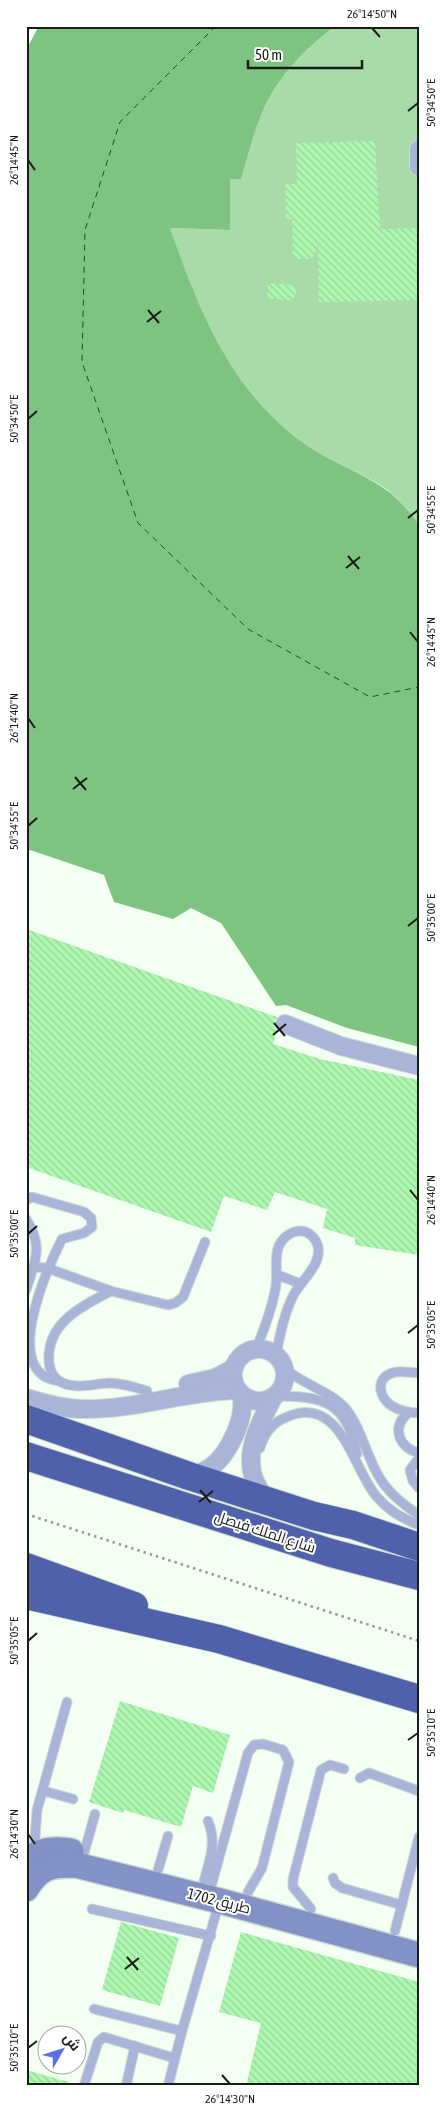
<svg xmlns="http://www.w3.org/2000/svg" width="445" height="2112" viewBox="0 0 445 2112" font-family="'Asap Condensed',Cairo,sans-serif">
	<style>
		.grass { fill: #a9daaa }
		.water { fill: #7ec480 }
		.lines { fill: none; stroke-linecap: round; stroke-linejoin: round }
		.ferry { stroke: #095717; stroke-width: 1; stroke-dasharray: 6 5; stroke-linecap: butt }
		.building { fill: url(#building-back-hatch) }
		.lane-casing { stroke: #d0dbd0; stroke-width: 11 }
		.street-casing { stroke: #d0dbd0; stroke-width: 20 }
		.secondary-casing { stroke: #d0dbd0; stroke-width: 28 }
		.highway-casing { stroke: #d0dbd0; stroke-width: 30 }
		.path { stroke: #939c93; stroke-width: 2.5; stroke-dasharray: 2.5 4; stroke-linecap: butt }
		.lane { stroke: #a9b4d9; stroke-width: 9 }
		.street { stroke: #a9b4d9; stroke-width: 18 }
		.secondary { stroke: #8292c7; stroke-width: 25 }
		.highway { stroke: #5061ac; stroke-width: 28 }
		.ticks { fill: none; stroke: #181d18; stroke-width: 2 }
		.labels { text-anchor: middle; stroke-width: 4; stroke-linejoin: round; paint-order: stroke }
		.street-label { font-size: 15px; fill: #181d18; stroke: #fff }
		.neatline { fill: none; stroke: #181d18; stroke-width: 2 }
		.ticks-label { font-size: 12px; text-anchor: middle; fill: #181d18 }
	</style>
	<defs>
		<pattern id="building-back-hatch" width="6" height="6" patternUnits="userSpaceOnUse" patternTransform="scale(1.25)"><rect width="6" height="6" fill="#aef7b0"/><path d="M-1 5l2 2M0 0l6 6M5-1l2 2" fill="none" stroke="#95d397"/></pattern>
	</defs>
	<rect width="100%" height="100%" fill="#f3fff3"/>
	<path class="grass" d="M 335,26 L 419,26 L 419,524 C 409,511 398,498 385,488 C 361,472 332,463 308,446 C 230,394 200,312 170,228 L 230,230 L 229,179 L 241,179 C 248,157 253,134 262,113 C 277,77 304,50 335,26 Z"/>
	<path class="water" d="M 39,26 L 335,26 C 304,50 277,77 262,113 C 253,134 248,157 241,179 L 230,179 L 230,230 L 170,228 C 200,312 231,394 308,446 C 332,463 361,472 385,489 C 398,498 409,511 419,524 L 419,1047 L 347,1028 L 286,1005 L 276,1006 L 221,923 L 191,908 L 173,919 L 114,902 L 104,875 L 30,850 L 26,852 L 26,50 Z"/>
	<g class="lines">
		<polyline class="ferry" points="216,26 120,122 85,230 82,362 138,523 248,629 370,697 419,687"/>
	</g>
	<g class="building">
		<polygon points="375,141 380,229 419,228 419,300 319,302 318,245 312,259 293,259 292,219 286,219 285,184 297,184 296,143"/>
		<polygon points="268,283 291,285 298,288 292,301 267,298"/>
		<polygon points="26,929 277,1017 274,1025 277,1031 273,1044 320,1059 419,1080 419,1255 355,1245 355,1238 323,1228 327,1209 275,1192 267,1210 224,1196 211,1232 26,1167"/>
		<polygon points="120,1701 230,1735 213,1793 193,1786 181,1827 124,1810 123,1813 89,1802"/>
		<polygon points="121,1922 179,1938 160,2006 102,1990"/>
		<polygon points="241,1932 419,1982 419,2086 246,2086 261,2023 219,2012"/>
		<polygon points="26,2070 69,2082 69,2086 26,2086"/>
	</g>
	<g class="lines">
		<defs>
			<g id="lane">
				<path d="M 26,1200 L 32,1197 L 84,1212 L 91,1218 L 92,1227 L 84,1233 L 62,1239 C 46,1271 0,1374 59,1381"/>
				<path d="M 26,1219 C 44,1246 35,1262 26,1290"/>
				<polyline points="33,1267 47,1268 111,1291 168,1305 175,1303 183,1297 205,1242"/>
				<polyline points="278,1275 301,1284"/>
				<path d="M 111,1291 C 82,1306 46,1323 49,1362 C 50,1371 54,1380 63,1383 C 77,1389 94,1384 109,1383 C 122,1383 135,1387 147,1391"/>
				<path d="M 256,1349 C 264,1330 271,1311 275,1291 C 280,1272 269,1248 288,1235 C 294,1231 300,1230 306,1232 C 313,1235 316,1240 318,1246 C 322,1266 300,1281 293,1296 C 284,1314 280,1335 276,1355"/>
				<path d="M 285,1369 C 303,1384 333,1393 346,1409 C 361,1428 366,1454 378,1475 C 387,1492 402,1504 419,1515"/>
				<path d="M 419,1373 C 410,1373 400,1370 392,1373 C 374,1379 380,1399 392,1406 C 400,1411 410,1413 419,1413"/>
				<path d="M 275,1396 C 325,1396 346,1402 357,1454"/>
				<path d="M 409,1412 C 391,1427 398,1447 419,1453"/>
				<path d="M 260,1448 C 264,1434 273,1422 287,1417 C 341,1393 353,1470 377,1497 C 388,1510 403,1519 419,1525"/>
				<polyline points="419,1458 410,1470 413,1481 419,1488"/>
				<polyline points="360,1778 369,1773 419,1791"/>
				<polyline points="44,1791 73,1799"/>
				<polyline points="34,1853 37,1810 67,1702"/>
				<polyline points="84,1853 95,1814"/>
				<polyline points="158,1870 168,1836"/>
				<polyline points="333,1878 335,1883 342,1888 402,1905"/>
				<path d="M 204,1881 C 210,1860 217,1842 208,1821"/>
				<polyline points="212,1883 248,1753 254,1745 263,1744 283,1750 289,1762 262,1868 248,1892"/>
				<polyline points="92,1909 211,1936"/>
				<polyline points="311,1909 293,1887 293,1879 321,1770 330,1765 344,1769"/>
				<polyline points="395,1931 419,1837"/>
				<polyline points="94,2009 182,2031"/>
				<polyline points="84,2086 98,2042 104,2037 174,2058"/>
				<polyline points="126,2086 135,2046"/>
				<polyline points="168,2086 182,2031 219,1903"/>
			</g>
			<g id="street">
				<polyline points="419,149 419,167"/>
				<polyline points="285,1024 341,1046 419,1066"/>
				<circle cx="259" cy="1375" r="26"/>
				<polyline points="188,1384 215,1378 234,1368"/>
				<path d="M 26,1398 C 45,1403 63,1409 83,1409 C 134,1410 186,1391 238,1390"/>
				<path d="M 189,1476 C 197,1474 204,1472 211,1467 C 229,1454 247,1416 241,1394"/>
				<path d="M 270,1502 C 236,1470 254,1433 273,1398"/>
			</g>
			<g id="secondary">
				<path d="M 26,1860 C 39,1850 55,1848 71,1851"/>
				<path d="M 26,1889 C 40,1866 51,1865 76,1865 L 220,1901 L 419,1955"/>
			</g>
			<g id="highway">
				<polyline points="26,1419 189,1476 314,1516 353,1525 419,1547"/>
				<polyline points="26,1456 331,1553 419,1576"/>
				<polyline points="26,1567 134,1606"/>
				<polyline points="26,1595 219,1639 419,1699"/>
			</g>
		</defs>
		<use href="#lane" class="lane-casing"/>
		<use href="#street" class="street-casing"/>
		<use href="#secondary" class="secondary-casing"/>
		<use href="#highway" class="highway-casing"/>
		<polyline class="path" points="26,1514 419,1641"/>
		<use href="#lane" class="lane"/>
		<use href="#street" class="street"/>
		<use href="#secondary" class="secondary"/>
		<use href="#highway" class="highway"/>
	</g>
	<path class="ticks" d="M 372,28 L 380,37M 408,111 L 418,103M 28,160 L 35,170M 148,310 L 159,323M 147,322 L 161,311M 28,419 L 37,411M 408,518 L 418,510M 348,556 L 359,569M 346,568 L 360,557M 410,632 L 418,642M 28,718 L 35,728M 75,777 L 86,790M 73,789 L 87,778M 28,826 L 37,818M 408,926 L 418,918M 274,1023 L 285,1036M 273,1035 L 286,1024M 410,1190 L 418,1200M 28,1234 L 37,1226M 408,1333 L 418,1325M 200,1490 L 211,1503M 199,1502 L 213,1491M 28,1641 L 37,1633M 408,1740 L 418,1733M 28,1834 L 35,1844M 127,1957 L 138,1970M 125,1969 L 139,1958M 28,2048 L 37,2041M 222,2075 L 230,2084"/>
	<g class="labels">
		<g class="street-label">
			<text transform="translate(265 1532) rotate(18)" y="5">شارع الملك فيصل</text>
			<text transform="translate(219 1901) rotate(14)" y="5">طريق 1702</text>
		</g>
	</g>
	<rect width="445" height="2112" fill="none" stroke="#ffffff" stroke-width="55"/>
	<g transform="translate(62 2050) rotate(51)"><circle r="24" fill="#ffffff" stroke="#a3a5a3"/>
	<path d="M0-4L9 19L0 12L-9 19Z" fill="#5970e6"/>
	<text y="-8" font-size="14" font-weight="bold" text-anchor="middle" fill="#181d18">ش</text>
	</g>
	<path d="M248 60v8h114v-8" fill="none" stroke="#181d18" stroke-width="2.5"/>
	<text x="255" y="60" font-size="15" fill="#181d18" stroke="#ffffff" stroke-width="4" paint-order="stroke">50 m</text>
	<rect x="28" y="28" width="390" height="2056" class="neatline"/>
	<g class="ticks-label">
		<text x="372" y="18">26°14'50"N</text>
		<text transform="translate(431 103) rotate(-90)" y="4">50°34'50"E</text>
		<text transform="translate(14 160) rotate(-90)" y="4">26°14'45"N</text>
		<text transform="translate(14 419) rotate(-90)" y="4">50°34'50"E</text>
		<text transform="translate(431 510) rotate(-90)" y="4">50°34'55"E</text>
		<text transform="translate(431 642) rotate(-90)" y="4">26°14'45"N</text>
		<text transform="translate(14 718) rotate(-90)" y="4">26°14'40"N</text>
		<text transform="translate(14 826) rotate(-90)" y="4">50°34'55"E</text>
		<text transform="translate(431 918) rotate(-90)" y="4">50°35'00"E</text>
		<text transform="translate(431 1200) rotate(-90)" y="4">26°14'40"N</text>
		<text transform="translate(14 1234) rotate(-90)" y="4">50°35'00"E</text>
		<text transform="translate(431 1325) rotate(-90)" y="4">50°35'05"E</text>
		<text transform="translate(14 1641) rotate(-90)" y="4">50°35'05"E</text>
		<text transform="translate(431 1733) rotate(-90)" y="4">50°35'10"E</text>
		<text transform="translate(14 1834) rotate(-90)" y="4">26°14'30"N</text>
		<text transform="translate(14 2048) rotate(-90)" y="4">50°35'10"E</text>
		<text x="230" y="2103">26°14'30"N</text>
	</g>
</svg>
